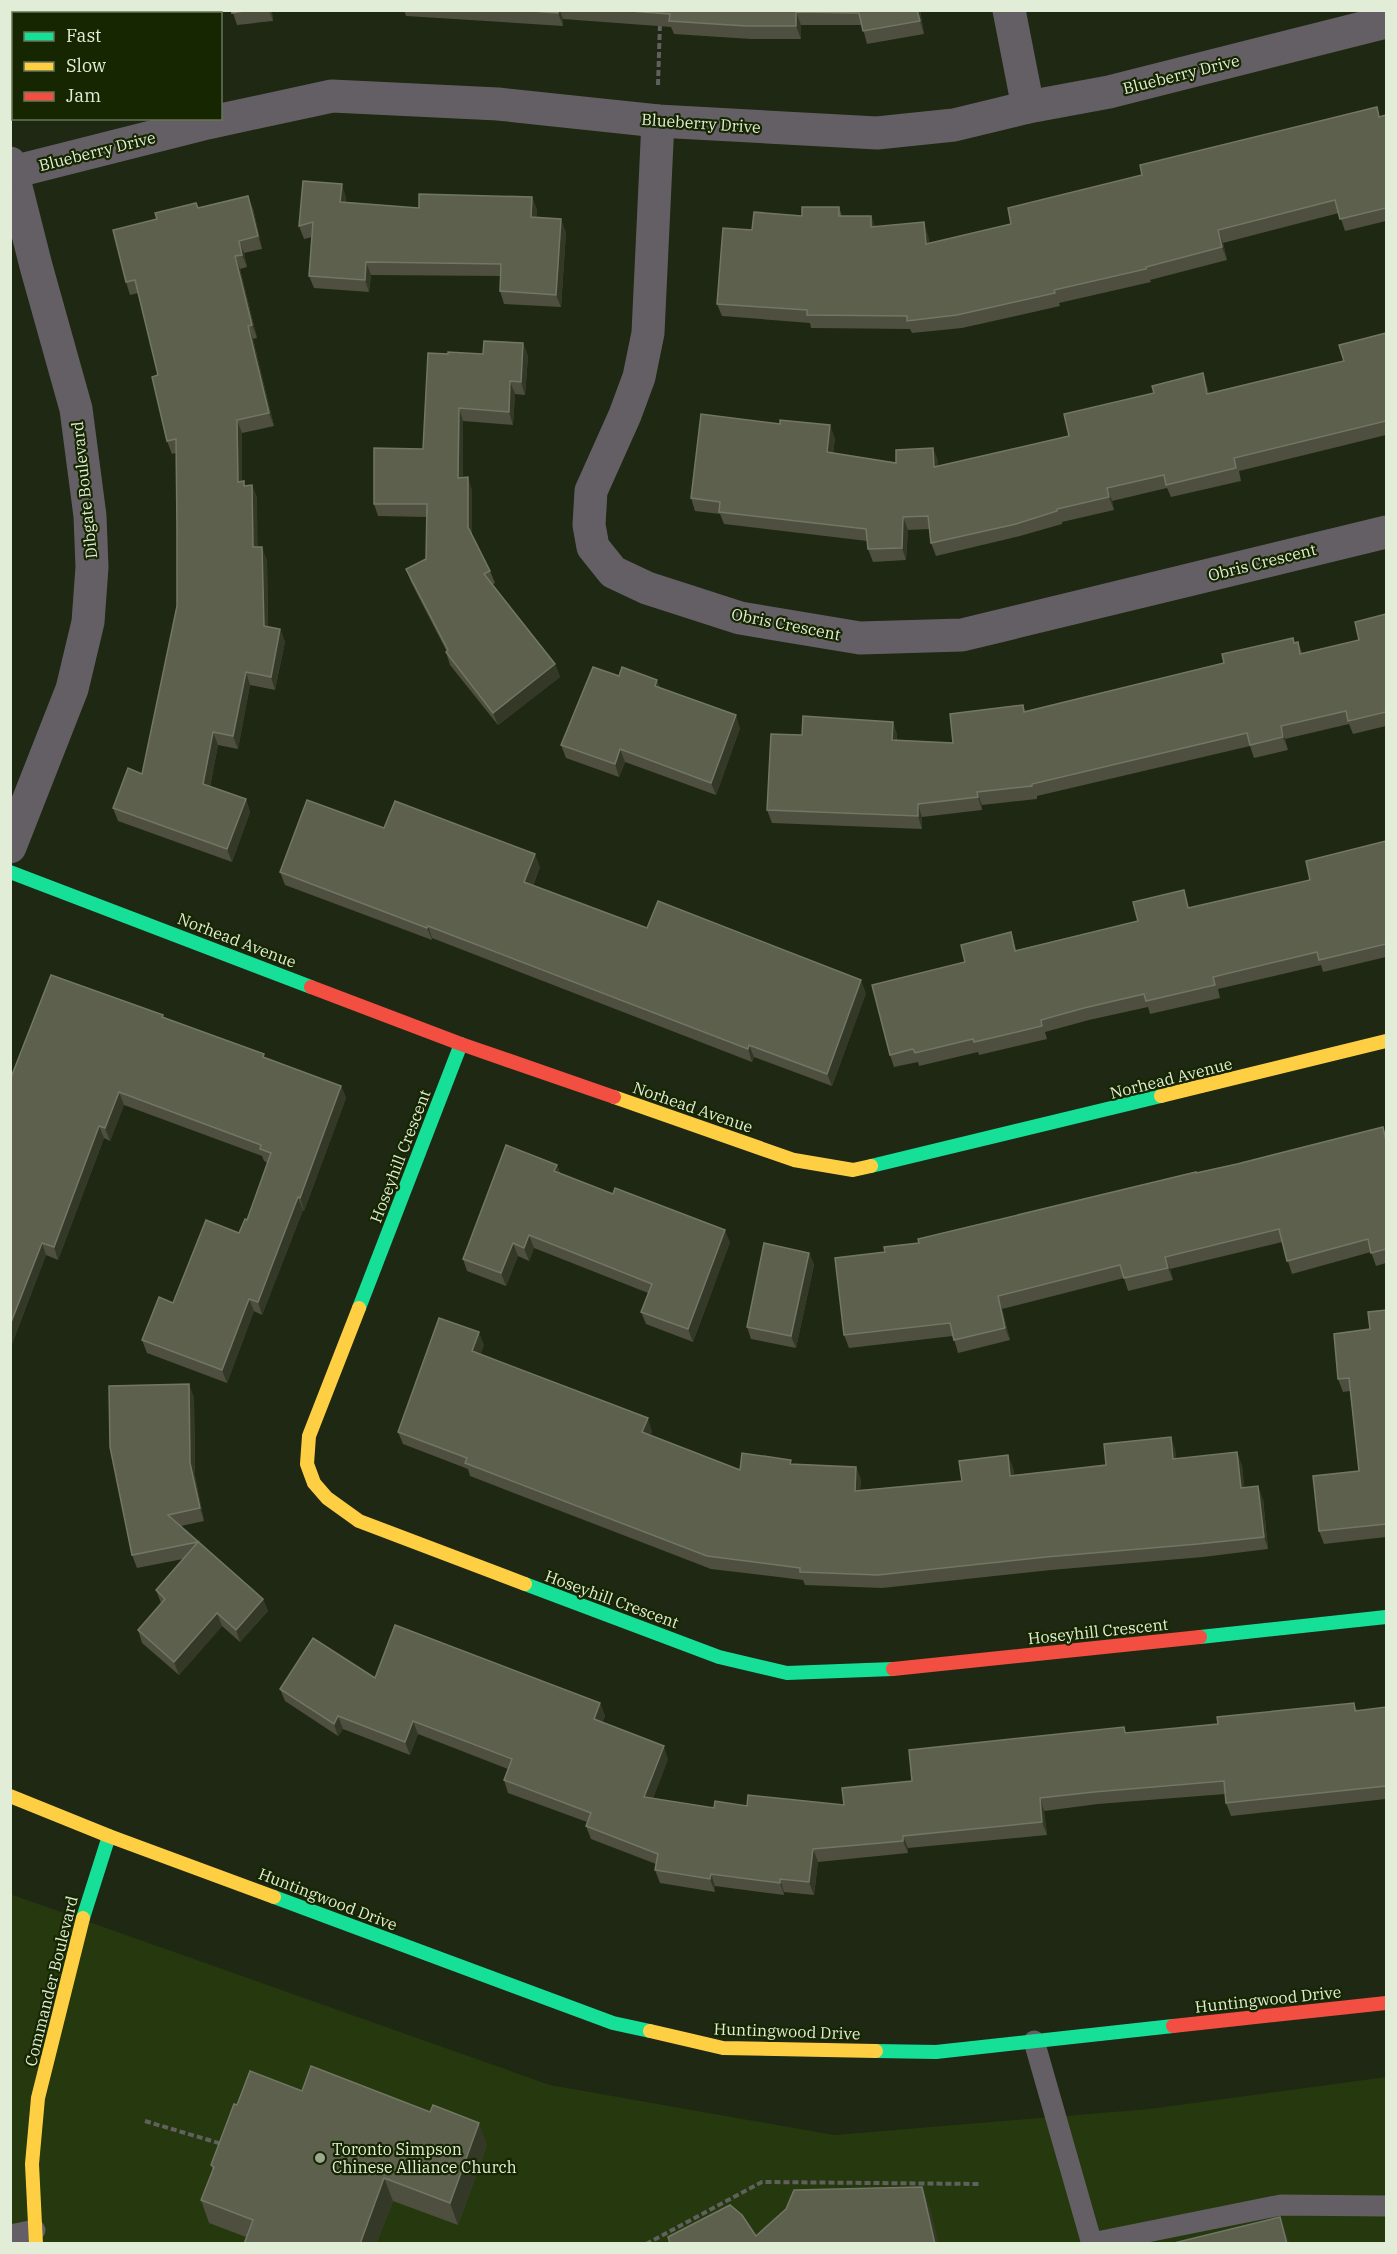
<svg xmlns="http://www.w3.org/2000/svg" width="1397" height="2254" viewBox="0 0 1397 2254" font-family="'IBM Plex Serif',serif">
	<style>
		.built { fill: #26380d }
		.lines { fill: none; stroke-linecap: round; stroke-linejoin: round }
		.path { stroke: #60615e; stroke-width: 4; stroke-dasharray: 6 3; stroke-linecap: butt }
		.lane { stroke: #645f65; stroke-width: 21 }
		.street { stroke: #645f65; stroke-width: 33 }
		.fast { stroke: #16e098; stroke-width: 14 }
		.slow { stroke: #ffcf43; stroke-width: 14 }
		.jam { stroke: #f24e42; stroke-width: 14 }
		.wall { fill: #4e4f3e }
		.shaded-wall { fill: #343826 }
		.building { fill: #5e604e; stroke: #727664; stroke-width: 1.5 }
		.poi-dot { fill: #9da892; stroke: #162601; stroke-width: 2 }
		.labels { text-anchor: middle; stroke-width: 4.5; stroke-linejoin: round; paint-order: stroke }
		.street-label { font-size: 16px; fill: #e1edd7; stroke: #162601 }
		.poi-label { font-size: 16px; fill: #e1edd7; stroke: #162601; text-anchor: start }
	</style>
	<rect width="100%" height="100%" fill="#1e2813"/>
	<polygon class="built" points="10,1894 550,2085 834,2135 1149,2109 1386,2077 1386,2243 11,2243"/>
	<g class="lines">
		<g class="path">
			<polyline points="658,85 660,23"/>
			<polyline points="145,2121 222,2144"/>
			<polyline points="646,2244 762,2182 979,2184"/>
		</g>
		<g class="lane">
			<polyline points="1034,2041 1092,2244"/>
			<polyline points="10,2235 35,2230"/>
			<polyline points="1092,2243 1281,2205 1386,2206"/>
		</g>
		<g class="street">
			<polyline points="1009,10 1028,107"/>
			<polyline points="658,121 648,333 639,377 625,415 591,491 589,525 593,547 613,572 647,588 740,618 860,638 962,635 1386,532"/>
			<polyline points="10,163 36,266 76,409 90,516 92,567 88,622 72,689 10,847"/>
			<polyline points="13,172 207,123 332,96 498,104 658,121 877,133 954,125 1028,107 1109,92 1386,22"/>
		</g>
		<g class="fast">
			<polyline points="10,872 311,987"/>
			<polyline points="871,1166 1161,1096"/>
			<polyline points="359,1308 461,1044"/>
			<polyline points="525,1584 719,1657 787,1673 893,1669"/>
			<polyline points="1200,1637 1386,1617"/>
			<polyline points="274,1897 613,2023 650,2031"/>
			<polyline points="83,1918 109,1836"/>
			<polyline points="876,2051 936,2052 1173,2026"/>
		</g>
		<g class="slow">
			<polyline points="1161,1096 1386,1041"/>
			<polyline points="614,1097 794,1160 853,1170 871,1166"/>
			<polyline points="359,1308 309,1436 307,1464 314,1483 327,1498 359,1521 525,1584"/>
			<polyline points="10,1796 109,1836 274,1897"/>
			<polyline points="650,2031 723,2048 876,2051"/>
			<polyline points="36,2244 32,2164 38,2098 83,1918"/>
		</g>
		<g class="jam">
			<polyline points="311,987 461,1044 614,1097"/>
			<polyline points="893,1669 1200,1637"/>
			<polyline points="1173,2026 1386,2003"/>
		</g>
	</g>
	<g class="wall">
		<polygon points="232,10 326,10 272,12 273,21 237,25"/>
		<polygon points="404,10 920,10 924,34 867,44 862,25 801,25 801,39 751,39 674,34 671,27 563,19 563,26 406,16"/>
		<polygon points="1386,115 1386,221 1345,231 1339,213 1223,243 1227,260 1150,280 1151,282 1059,303 1060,306 962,328 912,333 910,329 811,328 810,323 722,316 717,304 752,230 802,216 839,207 842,216 871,216 875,227 928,235 929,243 1011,224"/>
		<polygon points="346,197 346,202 419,208 532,197 537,210 536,218 566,232 561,307 504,304 500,291 500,276 371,275 369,292 314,288 309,276 312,237 304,239 299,226"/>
		<polygon points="198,208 253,208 262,249 244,253 247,267 240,269 257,338 253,339 274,426 242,433 242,481 246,486 252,485 257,498 257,547 267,560 268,627 280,629 285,642 275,690 250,685 238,749 218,745 210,787 246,799 250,812 232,862 118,821 113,808 142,774 177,606 176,453 172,454 167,441 158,375 138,293 130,295 126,282"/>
		<polygon points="1386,333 1386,435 1239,471 1241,481 1171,497 1167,488 1112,501 1114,510 1062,522 1062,524 1020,536 936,556 931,543 930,529 908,530 906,560 873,562 868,549 867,541 724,524 720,514 695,511 691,498 835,438 833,453 896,463 938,460 938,466 1069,436 1154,393 1203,373 1209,393 1344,361"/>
		<polygon points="523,343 528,356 525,395 515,394 513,425 463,421 463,477 472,490 472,536 490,571 495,583 492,585 555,664 560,677 498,725 450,665 446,652 447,652 411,582 406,569 426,559 427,517 378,516 374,504 423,449 448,354 483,354"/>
		<polygon points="1386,614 1386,726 1353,734 1349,724 1285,739 1288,750 1254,758 1250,746 1037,796 1037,799 982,805 982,810 922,817 922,829 772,823 767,810 802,735 893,722 897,735 897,740 953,743 1023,705 1025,711 1224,663 1293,638 1295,643 1298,642 1302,653 1359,640"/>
		<polygon points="619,676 660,688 740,728 716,795 625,762 619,777 566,758 561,745"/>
		<polygon points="384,828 540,867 533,886 647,928 866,993 832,1086 754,1057 752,1062 432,938 432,940 285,885 280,872"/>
		<polygon points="1386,841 1386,957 1323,972 1321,965 1218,989 1220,998 1150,1014 1148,1007 1089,1020 1045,1032 1047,1039 979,1055 978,1052 919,1066 918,1062 894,1067 890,1055 965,962 1011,932 1016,950 1138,921 1184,890 1189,908 1310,880"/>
		<polygon points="163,1015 164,1017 265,1058 341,1086 346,1098 304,1211 303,1210 262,1315 254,1311 227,1383 147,1353 142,1340 173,1303 239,1233 247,1220 268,1163 264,1161 262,1156 124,1105 110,1141 104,1138 58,1260 46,1255 10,1349 10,1080"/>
		<polygon points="1386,1136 1386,1263 1376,1266 1371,1252 1292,1274 1282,1242 1170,1269 1173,1280 1128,1291 1124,1278 1002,1309 1010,1340 958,1353 953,1336 849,1348 844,1335 885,1252 1197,1173"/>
		<polygon points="557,1165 560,1173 730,1242 693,1342 646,1324 641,1312 648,1293 534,1248 529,1261 518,1256 506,1286 467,1271 463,1259"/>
		<polygon points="809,1253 814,1265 796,1348 751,1339 747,1327"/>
		<polygon points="1386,1310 1386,1537 1324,1544 1319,1531 1359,1471 1350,1391 1343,1392 1338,1379 1370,1329"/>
		<polygon points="484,1345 480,1354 652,1431 650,1436 740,1470 793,1464 856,1467 861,1480 860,1490 962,1481 1013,1467 1014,1475 1106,1465 1175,1449 1176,1459 1242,1465 1244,1488 1263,1499 1268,1549 1203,1557 1051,1570 882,1588 805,1585 803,1580 711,1569 470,1476 468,1469 403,1444 398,1432"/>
		<polygon points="194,1397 195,1476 204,1521 181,1526 263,1599 268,1611 240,1642 222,1626 179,1675 142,1643 138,1630 161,1603 156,1590 183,1559 137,1568 132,1555"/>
		<polygon points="375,1678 600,1703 605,1716 602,1722 668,1759 653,1798 714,1808 747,1806 844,1805 912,1781 1124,1727 1126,1733 1218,1724 1354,1703 1357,1711 1386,1707 1386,1799 1231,1816 1226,1803 1225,1794 1098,1804 1044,1811 1047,1835 908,1848 908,1853 818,1862 814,1895 784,1892 784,1895 715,1886 715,1892 660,1883 655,1870 656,1864 591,1839 586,1826 587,1822 508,1793 504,1780 508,1769 418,1734 410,1755 343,1729 338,1736 285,1701 280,1689"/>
		<polygon points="302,2091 487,2145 458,2225 393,2201 376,2244 244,2244 246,2237 209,2223 201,2200 213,2171 211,2165"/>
	</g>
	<g class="shaded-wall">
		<polygon points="269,10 271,10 273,21"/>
		<polygon points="558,10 560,10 563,19 563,26 558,13"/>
		<polygon points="917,10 920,10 924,34 920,21"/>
		<polygon points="796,12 801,25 801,39 796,26"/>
		<polygon points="342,184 346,197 345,215 340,202"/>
		<polygon points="248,196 253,208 262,249 258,236"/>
		<polygon points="532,197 537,210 535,230 531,217"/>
		<polygon points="871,216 876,229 871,227"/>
		<polygon points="561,219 566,232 561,307 556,295"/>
		<polygon points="924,222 928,235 930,256 926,244"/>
		<polygon points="1218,230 1223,243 1227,260 1222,247"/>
		<polygon points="239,241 244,253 247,267 242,255"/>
		<polygon points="235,256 240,269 257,338 252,325"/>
		<polygon points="366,262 371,275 369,292 365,280"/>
		<polygon points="248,326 253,339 274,426 269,413"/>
		<polygon points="523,343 528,356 525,395 521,382"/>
		<polygon points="1203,373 1207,386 1212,406 1207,394"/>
		<polygon points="510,381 515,394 513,425 509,412"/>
		<polygon points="459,408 463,421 463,490 458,478"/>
		<polygon points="237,420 242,433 242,494 238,482"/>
		<polygon points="830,425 835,438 832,465 827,452"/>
		<polygon points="933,448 938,460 939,480 934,467"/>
		<polygon points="468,477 472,490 472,540 468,527"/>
		<polygon points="252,485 257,498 258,560 253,547"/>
		<polygon points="1107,488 1112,501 1114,510 1109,497"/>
		<polygon points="903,517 908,530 906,560 902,548"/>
		<polygon points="262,547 267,560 268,639 264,626"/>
		<polygon points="280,629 285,642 275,690 271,677"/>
		<polygon points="555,664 560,677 498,725 493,713"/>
		<polygon points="246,672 250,685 238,749 233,736"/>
		<polygon points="657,680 662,692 655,686"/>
		<polygon points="736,715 740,728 716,795 711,783"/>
		<polygon points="893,722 897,735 896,753 892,740"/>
		<polygon points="1281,726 1285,739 1288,750 1283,737"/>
		<polygon points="213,732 218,745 208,797 203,784"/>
		<polygon points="620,749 625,762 619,777 615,764"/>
		<polygon points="977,792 982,805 982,810 978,797"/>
		<polygon points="246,799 250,812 232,862 227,849"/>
		<polygon points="918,804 922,817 922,829 918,816"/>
		<polygon points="535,854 540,867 529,895 524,882"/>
		<polygon points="1184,890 1188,903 1192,921 1188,908"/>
		<polygon points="428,926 432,938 432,940 427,928"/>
		<polygon points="861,980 866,993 832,1086 827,1074"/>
		<polygon points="749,1045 754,1057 752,1062 748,1049"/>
		<polygon points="341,1086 346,1098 304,1211 300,1198"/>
		<polygon points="119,1092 124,1105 110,1141 105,1128"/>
		<polygon points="99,1126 104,1138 58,1260 54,1247"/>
		<polygon points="557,1165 561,1177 554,1171"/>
		<polygon points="298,1197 303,1210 262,1315 258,1302"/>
		<polygon points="725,1230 730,1242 693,1342 688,1329"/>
		<polygon points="529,1235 534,1248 529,1261 524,1248"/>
		<polygon points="42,1243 46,1255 10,1349 10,1325"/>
		<polygon points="513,1243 518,1256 506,1286 501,1273"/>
		<polygon points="809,1253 814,1265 796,1348 791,1336"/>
		<polygon points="1165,1257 1170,1269 1173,1280 1168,1268"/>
		<polygon points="998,1296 1002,1309 1010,1340 1005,1328"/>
		<polygon points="249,1299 254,1311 227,1383 222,1370"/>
		<polygon points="479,1332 484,1345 477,1364 472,1351"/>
		<polygon points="189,1384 194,1397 195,1476 204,1521 200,1508 190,1463"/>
		<polygon points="648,1418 652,1431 647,1445 642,1432"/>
		<polygon points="1171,1437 1175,1449 1178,1472 1173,1459"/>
		<polygon points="1237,1452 1242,1465 1246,1501 1241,1488"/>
		<polygon points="1008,1455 1013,1467 1015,1488 1010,1476"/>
		<polygon points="856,1467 861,1480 859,1503 855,1491"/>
		<polygon points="1258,1486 1263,1499 1268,1549 1264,1537"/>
		<polygon points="263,1599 268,1611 240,1642 236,1630"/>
		<polygon points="217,1613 222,1626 179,1675 174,1662"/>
		<polygon points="600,1703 605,1716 599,1732 594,1719"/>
		<polygon points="338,1716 343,1729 338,1736 334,1724"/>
		<polygon points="413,1721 418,1734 410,1755 405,1742"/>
		<polygon points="664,1746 668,1759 649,1809 644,1797"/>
		<polygon points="1040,1798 1044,1811 1047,1835 1042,1822"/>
		<polygon points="903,1836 908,1848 908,1853 903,1841"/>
		<polygon points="813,1849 818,1862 814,1895 809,1882"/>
		<polygon points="711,1874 715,1886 715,1892 710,1879"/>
		<polygon points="780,1879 784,1892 784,1895 780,1883"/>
		<polygon points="479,2123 487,2145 458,2225 450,2203"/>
		<polygon points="384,2178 393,2201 376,2244 360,2244"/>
		<polygon points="922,2187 931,2211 939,2244 935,2244"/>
		<polygon points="1280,2217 1289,2241 1289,2244 1287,2244"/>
	</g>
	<g class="building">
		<polygon points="69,10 183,10 184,14 67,14 69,13"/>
		<polygon points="232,10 249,10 232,13"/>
		<polygon points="518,10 558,10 558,13"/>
		<polygon points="616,10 917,10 920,21 863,31 859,13 796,12 796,26 746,26 669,21 670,14"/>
		<polygon points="1377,107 1379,117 1386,115 1386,208 1340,219 1335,200 1218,230 1222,247 1146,267 1146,269 1054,290 1055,293 957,315 907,321 907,316 807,315 807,310 717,304 723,228 752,230 754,212 802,216 802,207 839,207 839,216 871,216 871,227 924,222 926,244 1011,224 1008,208 1142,175 1140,165"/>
		<polygon points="303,181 342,184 340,202 419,208 419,194 532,197 531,217 561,219 556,295 500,291 501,264 366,262 365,280 309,276 313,222 299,226"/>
		<polygon points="248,196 258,236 239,241 242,255 235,256 252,325 248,326 269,413 237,420 238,482 244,481 244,486 252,485 253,547 262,547 264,626 280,629 271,677 246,672 233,736 213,732 203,784 246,799 227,849 113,808 128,768 142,774 177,606 177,529 176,439 167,441 152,377 158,375 135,280 126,282 113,230 157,219 155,213 196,203 198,208"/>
		<polygon points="1386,333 1386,421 1234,458 1236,468 1166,485 1164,475 1107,488 1109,497 1057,509 1057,511 1016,524 931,543 928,516 903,517 902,548 868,549 866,529 719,512 720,502 691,498 701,414 780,424 780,420 830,425 827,452 896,463 896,450 933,448 934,467 1069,436 1064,414 1154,393 1152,386 1203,373 1207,394 1344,361 1339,345"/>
		<polygon points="484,341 523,343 521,382 510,381 509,412 459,408 458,478 468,477 468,527 490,571 484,574 555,664 493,713 446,652 448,650 406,569 426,559 427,504 374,504 374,448 423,449 428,353 448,354 448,352 483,354"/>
		<polygon points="1386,614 1386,712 1348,721 1346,711 1281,726 1283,737 1250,745 1247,733 1032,784 1032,786 977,792 978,797 918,804 918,816 767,810 771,734 802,735 803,716 893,722 892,740 953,743 950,714 1023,705 1024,712 1224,663 1222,654 1293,638 1294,643 1298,642 1300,654 1359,640 1355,622"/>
		<polygon points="593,667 619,676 622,667 657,680 655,686 736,715 711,783 620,749 615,764 561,745"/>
		<polygon points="307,800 384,828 395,801 535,854 524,882 647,928 658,901 861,980 827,1074 749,1045 748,1049 428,926 427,928 280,872"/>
		<polygon points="1386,841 1386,944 1319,960 1317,952 1213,977 1215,985 1146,1001 1144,994 1084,1008 1041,1020 1042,1026 974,1042 973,1039 915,1053 913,1049 890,1055 872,985 965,962 961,945 1011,932 1015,951 1138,921 1133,902 1184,890 1188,908 1310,880 1306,861"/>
		<polygon points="51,975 163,1015 162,1017 264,1054 263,1057 341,1086 300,1198 298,1197 258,1302 249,1299 222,1370 142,1340 159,1297 173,1303 206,1220 239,1233 245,1219 247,1220 271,1153 260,1149 261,1145 119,1092 105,1128 99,1126 54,1247 42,1243 10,1325 10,1080"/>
		<polygon points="1383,1127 1386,1141 1386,1249 1371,1253 1368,1239 1287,1261 1279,1229 1165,1257 1168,1268 1124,1278 1120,1265 998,1296 1005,1328 954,1340 950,1323 844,1335 835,1258 885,1252 884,1247 919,1243 918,1239 1196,1172 1196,1173 1237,1164"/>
		<polygon points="506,1145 557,1165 554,1171 613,1194 615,1188 725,1230 688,1329 641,1312 652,1284 529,1235 524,1248 513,1243 501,1273 463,1259"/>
		<polygon points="764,1243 809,1253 791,1336 747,1327"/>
		<polygon points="1386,1310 1386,1524 1319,1531 1313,1476 1359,1471 1349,1378 1338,1379 1334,1334 1370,1329 1368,1312"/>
		<polygon points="439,1318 479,1332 472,1351 648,1418 642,1432 740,1470 742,1453 791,1460 790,1464 856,1467 855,1491 962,1481 959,1461 1008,1455 1010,1476 1106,1465 1104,1444 1171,1437 1173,1459 1237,1452 1241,1488 1258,1486 1264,1537 1198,1544 1046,1557 878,1575 800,1572 800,1568 707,1556 465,1463 467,1458 398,1432"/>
		<polygon points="189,1384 190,1463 200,1508 168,1515 263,1599 236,1630 217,1613 174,1662 138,1630 165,1599 156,1590 198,1542 132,1555 110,1447 109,1386"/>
		<polygon points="395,1625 600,1703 594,1719 664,1746 644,1797 714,1808 715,1801 747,1806 748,1795 844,1805 842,1788 912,1781 909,1750 1124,1727 1125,1733 1218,1724 1217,1717 1354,1703 1355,1711 1386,1707 1386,1786 1226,1803 1224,1781 1094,1792 1040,1798 1042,1822 903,1836 903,1841 813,1849 809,1882 780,1879 780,1883 711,1874 710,1879 655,1870 658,1854 586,1826 591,1813 504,1780 512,1759 413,1721 405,1742 338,1716 334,1724 280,1689 313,1638 375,1678"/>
		<polygon points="311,2066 430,2112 433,2105 479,2123 450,2203 384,2178 360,2244 244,2244 253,2220 201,2200 214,2167 211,2165 234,2104 237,2105 250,2071 302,2091"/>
		<polygon points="922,2187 935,2244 670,2244 668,2237 730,2205 742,2215 756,2236 786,2209 794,2190"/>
		<polygon points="1280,2217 1287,2244 1170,2244"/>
	</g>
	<circle class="poi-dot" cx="320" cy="2158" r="6"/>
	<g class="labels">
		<g class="street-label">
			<text transform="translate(1181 74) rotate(-14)" y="6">Blueberry Drive</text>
			<text transform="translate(701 123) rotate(4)" y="6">Blueberry Drive</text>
			<text transform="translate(97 151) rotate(-14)" y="6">Blueberry Drive</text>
			<text transform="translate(84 490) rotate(-96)" y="6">Dibgate Boulevard</text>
			<text transform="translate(1262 562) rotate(-14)" y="6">Obris Crescent</text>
			<text transform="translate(786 624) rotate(11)" y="6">Obris Crescent</text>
			<text transform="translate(237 940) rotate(21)" y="6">Norhead Avenue</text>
			<text transform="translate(1171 1078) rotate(-14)" y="6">Norhead Avenue</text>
			<text transform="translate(693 1107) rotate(19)" y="6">Norhead Avenue</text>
			<text transform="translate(400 1156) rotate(-69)" y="6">Hoseyhill Crescent</text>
			<text transform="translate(612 1599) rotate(20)" y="6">Hoseyhill Crescent</text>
			<text transform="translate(1098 1631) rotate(-6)" y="6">Hoseyhill Crescent</text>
			<text transform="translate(328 1899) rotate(21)" y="6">Huntingwood Drive</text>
			<text transform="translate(51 1981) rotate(-76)" y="6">Commander Boulevard</text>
			<text transform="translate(1268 1999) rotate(-6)" y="6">Huntingwood Drive</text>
			<text transform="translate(787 2031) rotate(2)" y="6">Huntingwood Drive</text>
		</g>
		<g class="poi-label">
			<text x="332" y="2155">Toronto Simpson<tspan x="332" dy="18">Chinese Alliance Church</tspan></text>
		</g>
	</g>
	<rect width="1397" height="2254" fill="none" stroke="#e1edd7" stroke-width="24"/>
	<rect x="12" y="12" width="210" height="108" fill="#162601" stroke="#677657" stroke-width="1.5"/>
	<rect x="24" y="32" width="30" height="9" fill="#16e098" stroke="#677657" stroke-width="1.5"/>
	<text x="66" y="42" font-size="18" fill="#e1edd7">Fast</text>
	<rect x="24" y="62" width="30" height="9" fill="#ffcf43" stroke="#677657" stroke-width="1.5"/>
	<text x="66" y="72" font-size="18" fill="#e1edd7">Slow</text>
	<rect x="24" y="92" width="30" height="9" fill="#f24e42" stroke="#677657" stroke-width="1.5"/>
	<text x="66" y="102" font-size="18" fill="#e1edd7">Jam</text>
</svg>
